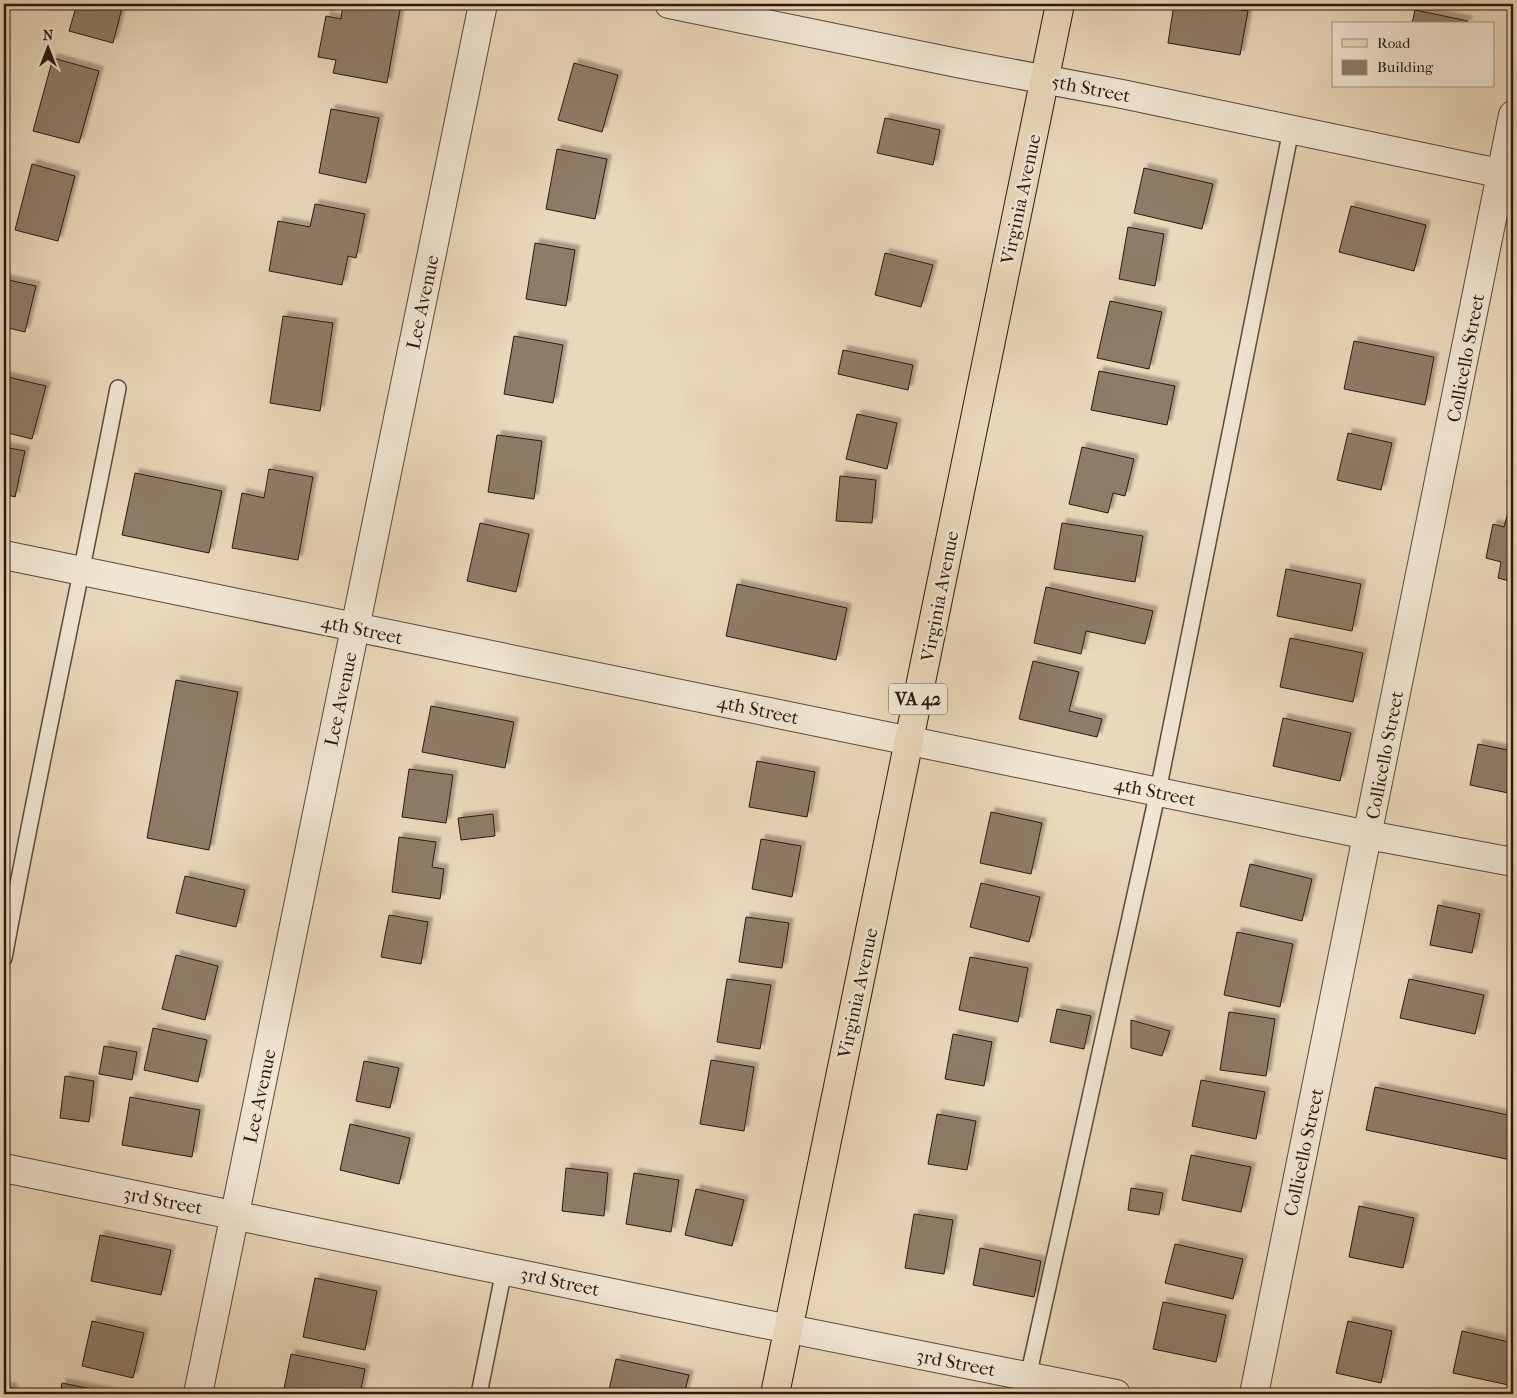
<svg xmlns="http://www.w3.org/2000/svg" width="1517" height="1398" viewBox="0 0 1517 1398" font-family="'IM FELL French Canon',serif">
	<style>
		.building { fill: #8e7c68; stroke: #2a190f; filter: url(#shadow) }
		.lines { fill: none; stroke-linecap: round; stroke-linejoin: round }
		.lane-casing { stroke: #5a493a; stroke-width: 18 }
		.street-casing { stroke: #5a493a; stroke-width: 30 }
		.primary-casing { stroke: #2a190f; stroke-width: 30 }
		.lane { stroke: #f1e6d3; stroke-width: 15 }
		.street { stroke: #f1e6d3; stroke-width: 28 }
		.primary { stroke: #ead8bb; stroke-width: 28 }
		.labels { text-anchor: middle; stroke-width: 5; stroke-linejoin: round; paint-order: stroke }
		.shield { fill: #f1e6d3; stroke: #66564a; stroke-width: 1 }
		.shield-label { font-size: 18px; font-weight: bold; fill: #2a190f }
		.street-label { font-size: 19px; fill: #2a190f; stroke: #f1e6d3 }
	</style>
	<defs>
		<filter id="shadow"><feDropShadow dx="4.5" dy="-4.5" stdDeviation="1" flood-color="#0004"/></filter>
	</defs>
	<rect width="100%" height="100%" fill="#ead8bb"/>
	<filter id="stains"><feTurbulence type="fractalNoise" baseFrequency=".004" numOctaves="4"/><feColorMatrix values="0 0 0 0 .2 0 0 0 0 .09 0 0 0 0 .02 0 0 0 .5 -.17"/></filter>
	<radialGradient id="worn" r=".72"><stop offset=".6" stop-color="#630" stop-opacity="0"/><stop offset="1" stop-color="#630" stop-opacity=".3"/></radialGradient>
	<g class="building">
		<polygon points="77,4 123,4 113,43 69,31"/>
		<polygon points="343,4 364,4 400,10 387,83 333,73 336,60 318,57 326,16 341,19"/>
		<polygon points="1174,4 1206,4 1248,11 1240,55 1168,43"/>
		<polygon points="1415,10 1468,21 1467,24 1412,24"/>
		<polygon points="53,58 99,71 79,143 33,131"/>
		<polygon points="574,63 618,75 602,132 558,120"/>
		<polygon points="331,109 379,118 366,183 319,173"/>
		<polygon points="885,118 940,130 933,165 877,153"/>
		<polygon points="557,149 607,159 595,219 546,209"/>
		<polygon points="32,164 75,176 58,241 15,230"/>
		<polygon points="1144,168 1213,184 1202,229 1134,213"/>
		<polygon points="315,204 365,214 356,258 348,256 342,285 269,271 278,221 310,227"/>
		<polygon points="1351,206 1426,225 1414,271 1339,252"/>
		<polygon points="1128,227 1164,234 1155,286 1119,279"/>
		<polygon points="535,243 575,250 566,306 526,299"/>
		<polygon points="885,253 933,265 921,307 875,295"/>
		<polygon points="4,279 36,286 25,332 4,327"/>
		<polygon points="1110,301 1162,312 1149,369 1097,358"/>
		<polygon points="283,316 333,323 320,411 270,403"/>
		<polygon points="514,336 563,345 553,403 504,394"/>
		<polygon points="1354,341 1434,357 1425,405 1344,389"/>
		<polygon points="843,350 913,365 908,390 838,374"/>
		<polygon points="1099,371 1175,386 1167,425 1091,410"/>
		<polygon points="4,376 46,386 32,439 4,432"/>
		<polygon points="857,414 897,423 887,469 846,459"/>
		<polygon points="1348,433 1392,443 1381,490 1337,480"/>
		<polygon points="497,435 542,441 534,499 488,492"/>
		<polygon points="4,447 25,451 15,497 4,494"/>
		<polygon points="1082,447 1134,459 1125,496 1113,493 1108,513 1069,504"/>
		<polygon points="1513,451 1513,484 1507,483"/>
		<polygon points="269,469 313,477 298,560 232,548 242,493 264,498"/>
		<polygon points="135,473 222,491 209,553 122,535"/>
		<polygon points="840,476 876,480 872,523 836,521"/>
		<polygon points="1508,512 1513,513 1513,582 1498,578 1501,562 1486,558 1493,524 1504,527"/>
		<polygon points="480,523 529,534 516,592 467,581"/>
		<polygon points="1062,523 1143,536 1135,582 1054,569"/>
		<polygon points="1286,569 1361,584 1352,631 1277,616"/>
		<polygon points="737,584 847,608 836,660 726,636"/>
		<polygon points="1046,587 1153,611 1145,644 1086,631 1081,654 1034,643"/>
		<polygon points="1290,638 1363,653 1353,702 1280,687"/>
		<polygon points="1033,661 1079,672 1069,711 1102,719 1097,737 1019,719"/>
		<polygon points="176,680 238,692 209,850 147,838"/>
		<polygon points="431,706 514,722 505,768 422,752"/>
		<polygon points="1283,718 1351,733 1340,781 1273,766"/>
		<polygon points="1478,744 1513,751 1513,794 1470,785"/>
		<polygon points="757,761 815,772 807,817 749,807"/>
		<polygon points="409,769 453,775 446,823 402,817"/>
		<polygon points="991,812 1042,823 1031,874 980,863"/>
		<polygon points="493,814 495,836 461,840 458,818"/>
		<polygon points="399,837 436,842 432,867 444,869 440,899 392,892"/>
		<polygon points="761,839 801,846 792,897 752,889"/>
		<polygon points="1250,864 1312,879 1302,921 1240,906"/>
		<polygon points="185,876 245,890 236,927 176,913"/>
		<polygon points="981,883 1040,897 1029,942 970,927"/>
		<polygon points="1438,905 1480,914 1472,953 1430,945"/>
		<polygon points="389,915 428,922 421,964 381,957"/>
		<polygon points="746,917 789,923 782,968 739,962"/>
		<polygon points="1237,932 1293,944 1280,1007 1224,995"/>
		<polygon points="1513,939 1513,961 1510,960"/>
		<polygon points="176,955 218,966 205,1020 162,1009"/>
		<polygon points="970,957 1028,968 1018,1022 959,1010"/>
		<polygon points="727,979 771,985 760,1049 717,1042"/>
		<polygon points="1409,979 1484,995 1475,1034 1400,1018"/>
		<polygon points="1057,1009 1091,1016 1084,1049 1050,1042"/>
		<polygon points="1229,1012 1275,1019 1266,1076 1220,1070"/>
		<polygon points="1131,1020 1170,1031 1162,1056 1131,1048"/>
		<polygon points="153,1028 207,1040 198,1082 144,1070"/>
		<polygon points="953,1034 992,1042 984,1086 945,1079"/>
		<polygon points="104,1046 137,1052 132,1080 99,1074"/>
		<polygon points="711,1060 754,1067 744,1131 700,1124"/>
		<polygon points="364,1061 399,1068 390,1108 356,1101"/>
		<polygon points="65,1076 94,1081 89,1122 60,1118"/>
		<polygon points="1201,1080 1265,1092 1256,1139 1192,1126"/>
		<polygon points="1375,1087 1513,1116 1513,1151 1511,1160 1366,1130"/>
		<polygon points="130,1097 200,1110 192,1157 122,1145"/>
		<polygon points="937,1114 976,1121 967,1170 928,1164"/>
		<polygon points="350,1124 410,1138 399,1184 340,1170"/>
		<polygon points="1191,1155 1251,1167 1241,1212 1182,1200"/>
		<polygon points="566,1168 608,1173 604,1216 562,1211"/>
		<polygon points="634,1173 679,1180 671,1232 626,1224"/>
		<polygon points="1131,1188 1163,1193 1159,1215 1128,1210"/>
		<polygon points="696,1189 744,1200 732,1246 685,1235"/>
		<polygon points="1359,1206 1414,1218 1403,1268 1349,1257"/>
		<polygon points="914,1214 953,1220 944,1274 905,1268"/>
		<polygon points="100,1235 171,1250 161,1295 91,1281"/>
		<polygon points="1175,1244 1243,1259 1233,1299 1165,1283"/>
		<polygon points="980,1248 1041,1261 1034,1297 973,1285"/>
		<polygon points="315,1278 377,1291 365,1350 303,1337"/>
		<polygon points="1163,1302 1226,1315 1216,1362 1153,1349"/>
		<polygon points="92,1321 144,1333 133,1378 82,1366"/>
		<polygon points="1348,1321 1392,1331 1381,1383 1336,1373"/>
		<polygon points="1462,1331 1513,1343 1513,1386 1453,1373"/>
		<polygon points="291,1354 365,1369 360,1394 307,1394 284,1389"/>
		<polygon points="616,1359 689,1375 684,1394 608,1394"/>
		<polygon points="62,1383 117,1394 60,1394"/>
		<polygon points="4,1387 13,1388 12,1394 4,1394"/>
	</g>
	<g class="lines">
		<defs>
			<g id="lane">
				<path d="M 4,958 C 39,768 81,579 118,388"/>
				<polyline points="1028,1377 1158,791 1291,130"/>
				<polyline points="479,1394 504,1270"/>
			</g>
			<g id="street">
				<polyline points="669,4 962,64 1122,94 1513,176"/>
				<polyline points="4,555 1368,835 1513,862"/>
				<polyline points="4,1168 739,1319 1116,1394"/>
				<polyline points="198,1394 483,4"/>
				<polyline points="1254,1394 1513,115"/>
			</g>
			<polyline id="primary" points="775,1394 1060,4"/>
		</defs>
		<use href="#lane" class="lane-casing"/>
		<use href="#street" class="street-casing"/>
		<use href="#primary" class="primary-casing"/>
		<use href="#lane" class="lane"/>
		<use href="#street" class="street"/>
		<use href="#primary" class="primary"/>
	</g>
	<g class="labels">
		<rect class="shield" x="889" y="683.5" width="58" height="31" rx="4"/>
		<g class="shield-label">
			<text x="918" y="705">VA 42</text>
		</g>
		<g class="street-label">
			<text transform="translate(1091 88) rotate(11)" y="7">5th Street</text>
			<text transform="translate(1020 199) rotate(-78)" y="7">Virginia Avenue</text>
			<text transform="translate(422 302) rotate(-78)" y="7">Lee Avenue</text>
			<text transform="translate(1465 358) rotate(-79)" y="7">Collicello Street</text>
			<text transform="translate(939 596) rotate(-79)" y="7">Virginia Avenue</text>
			<text transform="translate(362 629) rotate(12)" y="7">4th Street</text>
			<text transform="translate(340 699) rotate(-78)" y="7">Lee Avenue</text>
			<text transform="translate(758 709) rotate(12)" y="7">4th Street</text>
			<text transform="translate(1384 755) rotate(-79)" y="7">Collicello Street</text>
			<text transform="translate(1155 791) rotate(12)" y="7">4th Street</text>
			<text transform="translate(857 993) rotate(-78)" y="7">Virginia Avenue</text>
			<text transform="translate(259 1096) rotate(-78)" y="7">Lee Avenue</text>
			<text transform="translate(1303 1152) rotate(-78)" y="7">Collicello Street</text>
			<text transform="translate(163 1200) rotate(11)" y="7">3rd Street</text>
			<text transform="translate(560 1281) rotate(12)" y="7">3rd Street</text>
			<text transform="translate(956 1362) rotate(11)" y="7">3rd Street</text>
		</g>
	</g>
	<rect width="1517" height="1398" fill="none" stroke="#ead8bb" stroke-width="20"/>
	<rect x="5" y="5" width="1507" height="1388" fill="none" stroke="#2a190f" stroke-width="2.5"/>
	<rect x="10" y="10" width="1497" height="1378" fill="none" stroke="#2a190f"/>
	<rect x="1332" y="22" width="162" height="65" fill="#f1e6d3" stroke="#a19485"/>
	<rect x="1342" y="39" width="25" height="8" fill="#ead8bb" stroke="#a19485"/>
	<text x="1377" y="48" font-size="15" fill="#2a190f">Road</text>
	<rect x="1342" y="60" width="25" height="15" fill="#8e7c68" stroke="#a19485"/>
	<text x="1377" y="72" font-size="15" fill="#2a190f">Building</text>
	<g transform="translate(48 48)" stroke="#f1e6d3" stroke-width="4" paint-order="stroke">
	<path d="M0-4L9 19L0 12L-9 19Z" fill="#2a190f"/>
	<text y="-8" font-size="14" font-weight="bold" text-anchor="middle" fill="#2a190f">N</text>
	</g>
	<rect width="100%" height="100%" filter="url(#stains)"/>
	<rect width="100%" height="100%" fill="url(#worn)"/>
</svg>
